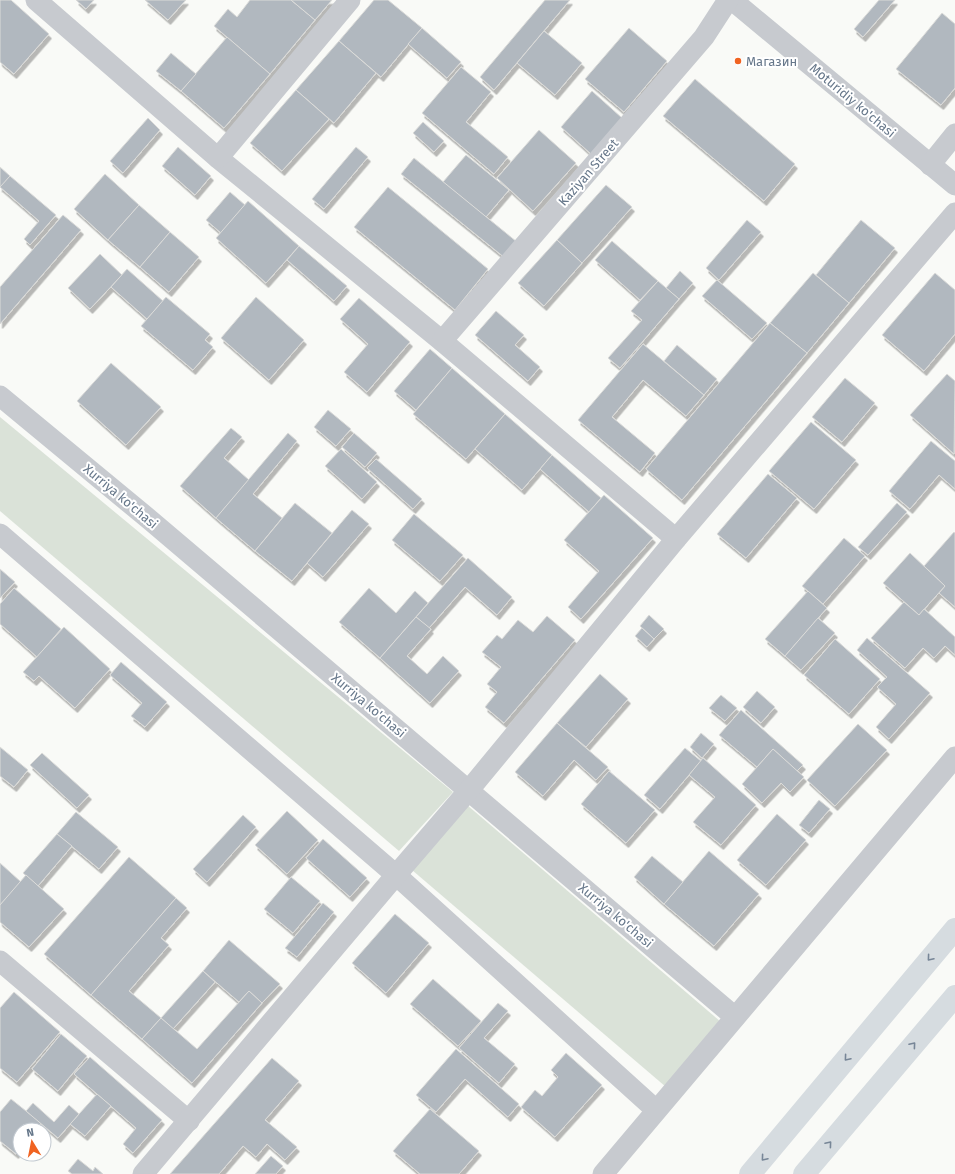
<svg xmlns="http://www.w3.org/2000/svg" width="955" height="1174" viewBox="0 0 955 1174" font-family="'Fira Sans',sans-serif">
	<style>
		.green { fill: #dae2d8 }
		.building { fill: #b1b8bf; stroke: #dbdbd9; filter: url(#shadow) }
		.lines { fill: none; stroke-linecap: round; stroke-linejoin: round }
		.minor { stroke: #c7cacf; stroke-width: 21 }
		.trunk { stroke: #d6dce0; stroke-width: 22 }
		.oneway { stroke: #778697 }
		.poi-dot { fill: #f06321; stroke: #fff; stroke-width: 1.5 }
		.labels { text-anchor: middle; stroke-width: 4; stroke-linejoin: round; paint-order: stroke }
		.poi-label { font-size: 13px; fill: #66778a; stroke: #fff; text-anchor: start }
		.street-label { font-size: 13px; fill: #66778a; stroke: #fff }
	</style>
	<defs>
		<filter id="shadow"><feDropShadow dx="2.5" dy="4.5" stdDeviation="0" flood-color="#0004"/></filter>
	</defs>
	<rect width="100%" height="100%" fill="#f9faf7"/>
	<g class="green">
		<polygon points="0,417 453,792 399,851 0,511"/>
		<polygon points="467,805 721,1022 666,1087 412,870"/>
	</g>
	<g class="building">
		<polygon points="0,0 11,0 49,34 14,74 0,62"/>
		<polygon points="76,0 94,0 86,9"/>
		<polygon points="145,0 186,0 168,20"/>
		<polygon points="250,0 291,0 315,20 270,74 214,26 228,9 237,17"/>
		<polygon points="291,0 332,0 315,20"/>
		<polygon points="374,0 388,0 422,28 381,77 339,41"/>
		<polygon points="545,0 570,0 494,90 480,77"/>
		<polygon points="879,0 895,0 863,37 854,29"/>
		<polygon points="942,13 955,24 955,88 941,105 896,69"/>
		<polygon points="422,28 461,62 447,78 408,44"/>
		<polygon points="629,28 667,61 624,112 585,79"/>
		<polygon points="544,31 582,63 555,95 517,63"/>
		<polygon points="227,37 270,74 224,128 181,91"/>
		<polygon points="339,41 376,73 334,123 296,90"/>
		<polygon points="171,53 196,74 181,91 156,71"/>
		<polygon points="461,67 491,92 466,122 508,157 494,174 422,113"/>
		<polygon points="695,79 795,164 764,201 663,116"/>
		<polygon points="296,90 329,119 282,171 250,143"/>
		<polygon points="592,91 622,118 591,154 561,127"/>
		<polygon points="148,118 160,130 123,173 110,161"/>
		<polygon points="423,122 444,141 434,152 413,133"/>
		<polygon points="539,130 576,163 533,211 497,178"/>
		<polygon points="178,147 211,176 195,195 162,166"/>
		<polygon points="356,147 368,157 324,209 312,199"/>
		<polygon points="466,155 509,190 486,217 443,182"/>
		<polygon points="414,158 517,242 505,258 401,174"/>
		<polygon points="0,167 10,176 0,188"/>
		<polygon points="105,174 139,205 108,240 74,209"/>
		<polygon points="10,176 56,215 30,245 24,239 39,221 0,187"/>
		<polygon points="606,185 632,207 582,263 557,240"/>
		<polygon points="388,187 488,269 455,310 354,227"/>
		<polygon points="230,192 245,205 221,233 206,220"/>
		<polygon points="248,201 299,246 266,283 216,238"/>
		<polygon points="139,205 170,232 140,267 108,240"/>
		<polygon points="63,215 81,230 0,324 0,287"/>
		<polygon points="747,220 761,232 719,280 706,268"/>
		<polygon points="861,220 895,248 849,303 816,275"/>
		<polygon points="170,232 199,257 169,292 140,267"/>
		<polygon points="557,240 582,263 544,306 518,283"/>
		<polygon points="612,241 658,281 640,300 595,260"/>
		<polygon points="299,246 347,286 334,301 287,260"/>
		<polygon points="100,254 122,275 90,309 68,288"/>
		<polygon points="127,269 163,301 147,319 111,287"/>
		<polygon points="680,271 693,283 679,299 666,288"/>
		<polygon points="813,273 849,303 807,353 770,323"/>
		<polygon points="935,273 955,290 955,334 924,371 882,335"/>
		<polygon points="717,280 767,323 752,339 702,296"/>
		<polygon points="658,281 679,299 620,368 608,358 642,320 631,311"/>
		<polygon points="166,297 210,334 205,340 213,347 193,370 141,326"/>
		<polygon points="256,297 304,340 269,380 221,338"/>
		<polygon points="359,298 410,342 367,392 344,372 368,344 340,319"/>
		<polygon points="496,311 524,335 515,345 540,367 528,381 475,335"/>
		<polygon points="770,323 807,353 682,500 646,469"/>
		<polygon points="643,344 704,395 686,416 643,380 612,417 655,453 640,472 578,420"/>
		<polygon points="677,345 717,379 704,395 664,361"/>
		<polygon points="430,349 452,368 416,410 394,391"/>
		<polygon points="111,363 161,407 126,445 77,401"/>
		<polygon points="452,368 505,414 466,459 413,414"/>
		<polygon points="947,374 955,381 954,454 910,415"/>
		<polygon points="845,378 875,403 842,442 812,417"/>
		<polygon points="328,410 351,429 336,446 314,427"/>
		<polygon points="505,414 552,455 522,490 475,449"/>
		<polygon points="811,422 856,460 814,509 769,471"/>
		<polygon points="231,428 242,437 224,458 249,480 216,518 180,486"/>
		<polygon points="288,433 297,441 253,494 282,518 255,551 216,518"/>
		<polygon points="354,433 377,453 365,467 342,447"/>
		<polygon points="931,441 955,461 955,489 939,475 910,509 889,491"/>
		<polygon points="341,449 377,482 362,499 325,466"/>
		<polygon points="552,455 601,498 589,512 540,469"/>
		<polygon points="376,459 422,499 413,509 367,468"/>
		<polygon points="768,474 797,498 746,558 717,534"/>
		<polygon points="604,495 653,538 581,619 568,607 599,571 564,540"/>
		<polygon points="295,503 332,533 292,581 255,551"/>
		<polygon points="897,503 907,512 868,555 858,547"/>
		<polygon points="352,510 369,524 323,577 307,563"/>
		<polygon points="414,514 463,555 440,581 392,540"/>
		<polygon points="954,532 955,533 955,607 939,593 945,586 924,566"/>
		<polygon points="844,538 865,556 823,604 802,586"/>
		<polygon points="910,553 945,586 919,615 883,583"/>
		<polygon points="468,558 512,597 497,615 465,587 429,628 416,617"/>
		<polygon points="0,569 15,582 0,598"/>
		<polygon points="14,588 61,629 37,657 0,624 0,604"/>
		<polygon points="369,588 396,613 415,591 428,603 380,658 339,622"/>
		<polygon points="808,591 827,608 785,656 765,639"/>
		<polygon points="904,602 919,615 924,609 955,637 955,655 945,646 934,658 923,648 905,668 871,638"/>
		<polygon points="649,615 664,629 654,639 640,626"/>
		<polygon points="547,616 575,640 504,723 485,707 497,692 487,684 501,667 482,652 497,635 502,639 518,620 533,632"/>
		<polygon points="416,617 431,629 407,656 427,674 443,656 459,671 430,703 380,658"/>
		<polygon points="818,618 835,633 801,670 785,656"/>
		<polygon points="64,627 110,669 75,708 39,676 34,681 23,672"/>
		<polygon points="642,628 654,639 647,647 635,636"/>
		<polygon points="867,638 930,693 889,739 876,727 896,704 877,687 887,677 857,650"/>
		<polygon points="835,639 880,679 849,714 804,675"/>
		<polygon points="121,662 167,702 145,727 131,716 142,703 110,675"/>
		<polygon points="600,674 628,699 586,747 557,723"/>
		<polygon points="757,691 775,707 761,723 743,707"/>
		<polygon points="721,695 737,708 725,721 709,708"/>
		<polygon points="741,710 803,765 797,771 773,749 757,767 719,735"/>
		<polygon points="557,723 608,767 596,780 574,760 543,796 515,772"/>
		<polygon points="858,724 887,750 835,806 807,780"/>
		<polygon points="701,733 714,744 702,758 690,747"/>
		<polygon points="0,747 28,770 14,787 0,776"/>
		<polygon points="685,748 701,761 660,809 644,795"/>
		<polygon points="773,749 804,777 790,792 781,783 762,803 742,784"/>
		<polygon points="42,753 89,795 77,808 30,765"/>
		<polygon points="703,758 756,805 721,845 693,822 715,797 689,775"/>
		<polygon points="609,771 655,810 626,843 581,804"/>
		<polygon points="819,800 830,809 809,833 799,825"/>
		<polygon points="287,811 318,840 287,874 255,845"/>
		<polygon points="76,812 118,847 99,869 57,834"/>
		<polygon points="777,814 806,840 766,885 737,860"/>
		<polygon points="243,815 256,827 207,882 193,869"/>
		<polygon points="57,834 72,846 38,886 23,873"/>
		<polygon points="323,839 367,878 350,897 306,858"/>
		<polygon points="709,851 759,894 714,946 664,904"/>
		<polygon points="652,856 683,882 664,904 634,877"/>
		<polygon points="129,857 176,898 91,995 44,954"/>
		<polygon points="0,863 21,882 0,905"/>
		<polygon points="26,875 64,909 29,947 0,922 0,905"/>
		<polygon points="291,877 320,901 293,933 264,909"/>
		<polygon points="176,898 187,908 161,938 169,945 129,991 161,1018 142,1039 91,995"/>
		<polygon points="323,903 334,912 297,957 285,948"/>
		<polygon points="395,914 429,943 386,993 352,963"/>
		<polygon points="229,940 280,984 262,1003 249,991 239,1002 203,971"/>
		<polygon points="203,971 215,982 173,1029 161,1018"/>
		<polygon points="433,979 481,1021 458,1046 410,1004"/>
		<polygon points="249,991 262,1003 192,1083 142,1039 161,1018 197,1049"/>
		<polygon points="14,992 60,1032 17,1082 0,1068 0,1008"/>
		<polygon points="498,1003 508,1011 484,1038 515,1064 499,1083 459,1048"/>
		<polygon points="61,1034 87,1056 58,1091 32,1069"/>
		<polygon points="456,1049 519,1104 508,1117 465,1079 436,1112 416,1095"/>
		<polygon points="566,1053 602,1085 555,1137 521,1107 535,1090 542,1096 558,1077 551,1070"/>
		<polygon points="90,1057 162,1120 133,1153 123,1144 136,1128 74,1074"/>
		<polygon points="272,1058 299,1081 265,1120 297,1147 285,1160 267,1144 256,1157 243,1146 219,1174 170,1174"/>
		<polygon points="97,1094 111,1106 85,1136 70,1124"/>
		<polygon points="11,1099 41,1123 35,1130 20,1130 20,1148 16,1154 0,1141 0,1112"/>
		<polygon points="33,1103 54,1122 69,1105 79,1114 58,1138 26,1111"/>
		<polygon points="430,1109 479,1151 459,1174 420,1174 393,1151"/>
		<polygon points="271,1156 283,1166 276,1174 255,1174"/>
		<polygon points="78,1159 93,1171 95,1167 103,1174 72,1174 68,1171"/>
	</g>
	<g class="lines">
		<g class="minor">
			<polyline points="36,0 218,158 442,341 676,539"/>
			<polyline points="732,0 955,185"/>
			<polyline points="218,158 350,0"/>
			<polyline points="930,165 955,134"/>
			<polyline points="442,341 704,37 728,0"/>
			<polyline points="0,396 150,520 735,1017"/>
			<polyline points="0,534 396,875 656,1110"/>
			<polyline points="0,961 189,1121"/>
			<polyline points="143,1174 396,875 469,790 676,539 955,213"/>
			<polyline points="603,1174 955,757"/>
		</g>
		<g class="trunk">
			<polyline points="750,1174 955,929"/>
			<polyline points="804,1174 955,996"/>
		</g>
	</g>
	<defs><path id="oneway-chevron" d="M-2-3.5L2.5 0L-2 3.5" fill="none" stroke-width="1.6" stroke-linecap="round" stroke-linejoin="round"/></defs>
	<g class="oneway">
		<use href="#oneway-chevron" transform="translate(930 958) rotate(130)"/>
		<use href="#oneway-chevron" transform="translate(913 1045) rotate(-50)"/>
		<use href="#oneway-chevron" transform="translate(847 1058) rotate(130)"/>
		<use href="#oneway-chevron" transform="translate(829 1144) rotate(-50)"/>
		<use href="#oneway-chevron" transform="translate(764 1158) rotate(130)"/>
	</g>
	<circle class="poi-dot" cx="738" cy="61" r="4"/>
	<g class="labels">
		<g class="poi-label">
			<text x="746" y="66">Магазин</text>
		</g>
		<g class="street-label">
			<text transform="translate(853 100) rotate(40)" y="5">Moturidiy ko'chasi</text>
			<text transform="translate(588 172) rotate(-49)" y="5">Kaziyan Street</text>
			<text transform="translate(121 496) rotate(40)" y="5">Xurriya ko'chasi</text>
			<text transform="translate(369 705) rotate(40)" y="5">Xurriya ko'chasi</text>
			<text transform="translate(616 915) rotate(40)" y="5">Xurriya ko'chasi</text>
		</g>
	</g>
	<g transform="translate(32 1142) rotate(350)"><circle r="19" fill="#ffffff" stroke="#c2c9d0"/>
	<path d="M0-3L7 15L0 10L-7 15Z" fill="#f06321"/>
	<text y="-6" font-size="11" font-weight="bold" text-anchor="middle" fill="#66778a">N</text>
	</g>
</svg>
